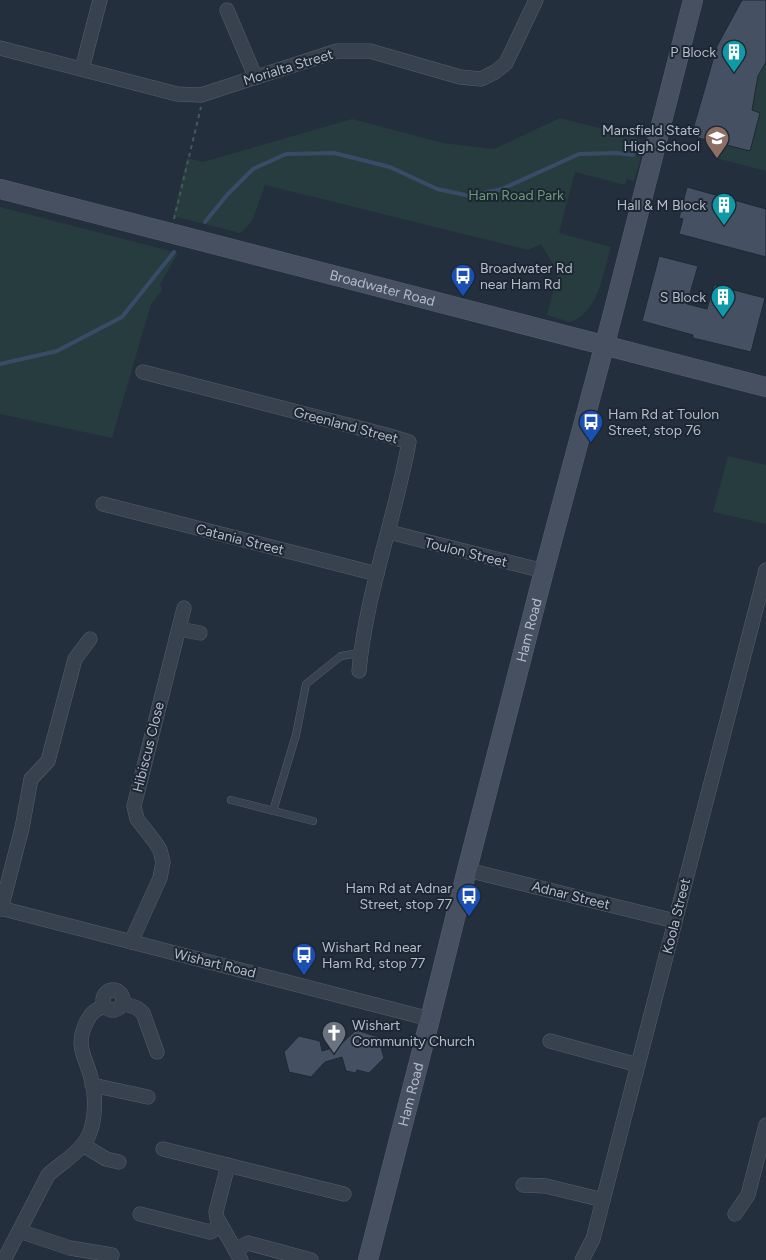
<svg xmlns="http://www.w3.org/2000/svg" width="766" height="1260" viewBox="0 0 766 1260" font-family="Figtree,sans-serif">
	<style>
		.green { fill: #263c3f }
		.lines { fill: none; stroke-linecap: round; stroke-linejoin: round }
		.stream { stroke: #394c67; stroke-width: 4 }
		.building { fill: #455162; stroke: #1f2835 }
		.lane-casing { stroke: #565f6c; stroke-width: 8 }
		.street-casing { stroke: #565f6c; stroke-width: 15 }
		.secondary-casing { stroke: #565f6c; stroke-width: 20 }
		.path { stroke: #44595c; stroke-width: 2; stroke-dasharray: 4 4; stroke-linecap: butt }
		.lane { stroke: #38414e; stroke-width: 7 }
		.street { stroke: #38414e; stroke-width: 14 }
		.secondary { stroke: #465061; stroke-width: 19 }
		.labels { text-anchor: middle; stroke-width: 4; stroke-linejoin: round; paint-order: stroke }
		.poi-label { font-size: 14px; fill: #b4bcc9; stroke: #1d2633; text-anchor: end }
		.street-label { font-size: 14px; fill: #b4bcc9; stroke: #1d2633 }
		.park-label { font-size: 14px; fill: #6b9a76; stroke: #1d2633 }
	</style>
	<rect width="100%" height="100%" fill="#242f3e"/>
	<g class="green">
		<polygon points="745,0 766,0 766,171 716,158 708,147"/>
		<path d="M 560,118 L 638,138 L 644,146 L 634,181 L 627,179 L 625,185 L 575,172 L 559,233 L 611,247 C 603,272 599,313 570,322 L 547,315 L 558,273 L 541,244 L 528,250 L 265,185 L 252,221 L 241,233 L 173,216 L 187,158 L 203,162 L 352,119 L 443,143 L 494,149 Z"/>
		<polygon points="0,207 178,253 160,284 162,290 151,304 112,438 0,414"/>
		<polygon points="728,456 766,465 766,524 713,512"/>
	</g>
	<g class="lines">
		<g class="stream">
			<polyline points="205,222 227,195 253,169 286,154 334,153 390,167 437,189 470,196 502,189 579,154 617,153 633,155"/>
			<polyline points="0,364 57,351 122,317 174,252"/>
		</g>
	</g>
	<g class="building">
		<polygon points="742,0 766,0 766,62 758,76 752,110 760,113 750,151 691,136 717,46"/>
		<polygon points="687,187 766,209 766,257 679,234 683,219 679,218"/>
		<polygon points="659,256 698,266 687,304 707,309 714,285 765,298 751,352 693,338 693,335 642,321"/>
		<polygon points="356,1030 378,1037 384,1058 369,1073 357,1070 356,1073 346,1071 342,1057 325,1062 311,1077 289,1072 284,1052 299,1036 320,1041 322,1051 339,1046"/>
	</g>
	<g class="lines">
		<defs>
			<g id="lane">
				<polyline points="231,800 313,821"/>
				<polyline points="273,811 296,735 306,684 341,656 360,653"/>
			</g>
			<g id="street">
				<polyline points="227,10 255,76"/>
				<polyline points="0,48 177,94 201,95 337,51 370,51 460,77 481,79 495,72 506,63 536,0"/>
				<polyline points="82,69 100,0"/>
				<path d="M 143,372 L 390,436 L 409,442 C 395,519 366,593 359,671"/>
				<polyline points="103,504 377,574"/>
				<polyline points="389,532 544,571"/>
				<polyline points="179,629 200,633"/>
				<polyline points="467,870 675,921"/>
				<polyline points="0,908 430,1019"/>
				<polyline points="1,909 22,828 31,779 48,761 75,659 90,639"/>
				<polyline points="131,942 160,878 163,862 160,850 155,842 137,819 134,806 184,608"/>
				<circle cx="113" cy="1000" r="10"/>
				<polyline points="122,1003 137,1008 143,1013 157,1052"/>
				<polyline points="550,1041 638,1065"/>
				<polyline points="92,1085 148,1097"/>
				<polyline points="83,1145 106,1159 119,1162"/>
				<polyline points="163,1149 344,1194"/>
				<polyline points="228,1165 216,1212 217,1218 241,1260"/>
				<polyline points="523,1185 546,1186 603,1200"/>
				<polyline points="140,1214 210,1232 220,1226"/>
				<polyline points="735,1214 748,1195 766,1125"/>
				<polyline points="19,1231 70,1248 112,1255"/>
				<polyline points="235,1250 248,1243 311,1260"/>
				<path d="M 4,1260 L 48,1175 C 62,1162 80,1153 89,1135 C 96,1118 96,1095 91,1078 C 85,1055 75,1047 86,1023 C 91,1013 94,1010 105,1006"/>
				<polyline points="582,1260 593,1239 603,1200 766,570"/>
			</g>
			<g id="secondary">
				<path id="s1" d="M 0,189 L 766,387"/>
				<path id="s2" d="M 368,1260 L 430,1019 L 467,870 L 544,571 L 611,321 L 693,0"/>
			</g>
		</defs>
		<use href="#lane" class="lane-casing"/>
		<use href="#street" class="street-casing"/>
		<use href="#secondary" class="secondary-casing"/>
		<polyline class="path" points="174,219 201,107"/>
		<use href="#lane" class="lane"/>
		<use href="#street" class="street"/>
		<use href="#secondary" class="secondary"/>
	</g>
	<defs>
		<symbol id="building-pin" viewBox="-11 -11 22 30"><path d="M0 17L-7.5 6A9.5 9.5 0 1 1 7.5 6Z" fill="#0f9aa8" stroke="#1d2633"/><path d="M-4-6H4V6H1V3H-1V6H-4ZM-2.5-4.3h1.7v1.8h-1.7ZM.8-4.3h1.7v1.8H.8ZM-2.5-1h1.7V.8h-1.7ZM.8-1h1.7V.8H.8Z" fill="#fff"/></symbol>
		<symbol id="school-pin" viewBox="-11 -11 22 30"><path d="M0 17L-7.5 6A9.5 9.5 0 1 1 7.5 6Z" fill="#8d6e63" stroke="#1d2633"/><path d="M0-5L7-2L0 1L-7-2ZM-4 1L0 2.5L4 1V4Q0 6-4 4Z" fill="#fff"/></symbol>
		<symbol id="bus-pin" viewBox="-11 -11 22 30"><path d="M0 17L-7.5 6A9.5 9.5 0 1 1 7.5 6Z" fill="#1a4fb4" stroke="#1d2633"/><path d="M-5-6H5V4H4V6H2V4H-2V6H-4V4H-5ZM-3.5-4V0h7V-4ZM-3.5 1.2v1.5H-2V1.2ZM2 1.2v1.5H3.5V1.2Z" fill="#fff"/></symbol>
		<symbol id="church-pin" viewBox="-11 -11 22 30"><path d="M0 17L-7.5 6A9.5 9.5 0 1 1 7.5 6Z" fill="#6b7280" stroke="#1d2633"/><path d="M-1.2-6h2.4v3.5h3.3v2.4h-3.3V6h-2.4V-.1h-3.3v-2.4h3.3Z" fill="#fff"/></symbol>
	</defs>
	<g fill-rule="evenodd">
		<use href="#building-pin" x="720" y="38" width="28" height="38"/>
		<use href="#school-pin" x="703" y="124" width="28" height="38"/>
		<use href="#building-pin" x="710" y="191" width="28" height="38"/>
		<use href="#bus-pin" x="449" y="262" width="28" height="38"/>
		<use href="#building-pin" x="709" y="283" width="28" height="38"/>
		<use href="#bus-pin" x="577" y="408" width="28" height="38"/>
		<use href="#bus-pin" x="455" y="882" width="28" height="38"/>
		<use href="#bus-pin" x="290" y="941" width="28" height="38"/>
		<use href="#church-pin" x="320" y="1019" width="28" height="38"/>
	</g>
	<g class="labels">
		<g class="poi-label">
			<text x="716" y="57">P Block</text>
			<text x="700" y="135">Mansfield State<tspan x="700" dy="16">High School</tspan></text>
			<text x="706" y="210">Hall &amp; M Block</text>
			<text x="480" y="273" text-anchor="start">Broadwater Rd<tspan x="480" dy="16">near Ham Rd</tspan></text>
			<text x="706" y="302">S Block</text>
			<text x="608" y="419" text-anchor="start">Ham Rd at Toulon<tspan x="608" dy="16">Street, stop 76</tspan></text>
			<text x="452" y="893">Ham Rd at Adnar<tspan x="452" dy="16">Street, stop 77</tspan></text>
			<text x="322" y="952" text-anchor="start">Wishart Rd near<tspan x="322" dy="16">Ham Rd, stop 77</tspan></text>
			<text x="352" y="1030" text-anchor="start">Wishart<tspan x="352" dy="16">Community Church</tspan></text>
		</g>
		<g class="street-label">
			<text transform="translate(288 67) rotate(-17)" y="5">Morialta Street</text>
			<text dy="5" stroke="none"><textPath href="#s1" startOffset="395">Broadwater Road</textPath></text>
			<text transform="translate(346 425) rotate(15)" y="5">Greenland Street</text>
			<text transform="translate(240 539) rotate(14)" y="5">Catania Street</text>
			<text transform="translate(466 552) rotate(14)" y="5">Toulon Street</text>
			<text dy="5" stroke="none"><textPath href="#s2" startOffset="650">Ham Road</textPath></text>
			<text transform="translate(148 747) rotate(-76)" y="5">Hibiscus Close</text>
			<text transform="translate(571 895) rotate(14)" y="5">Adnar Street</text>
			<text transform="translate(676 916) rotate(-76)" y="5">Koola Street</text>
			<text transform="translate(215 963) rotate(14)" y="5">Wishart Road</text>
			<text dy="5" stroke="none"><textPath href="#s2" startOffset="171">Ham Road</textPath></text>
		</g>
		<g class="park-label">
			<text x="516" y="200">Ham Road Park</text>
		</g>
	</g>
</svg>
